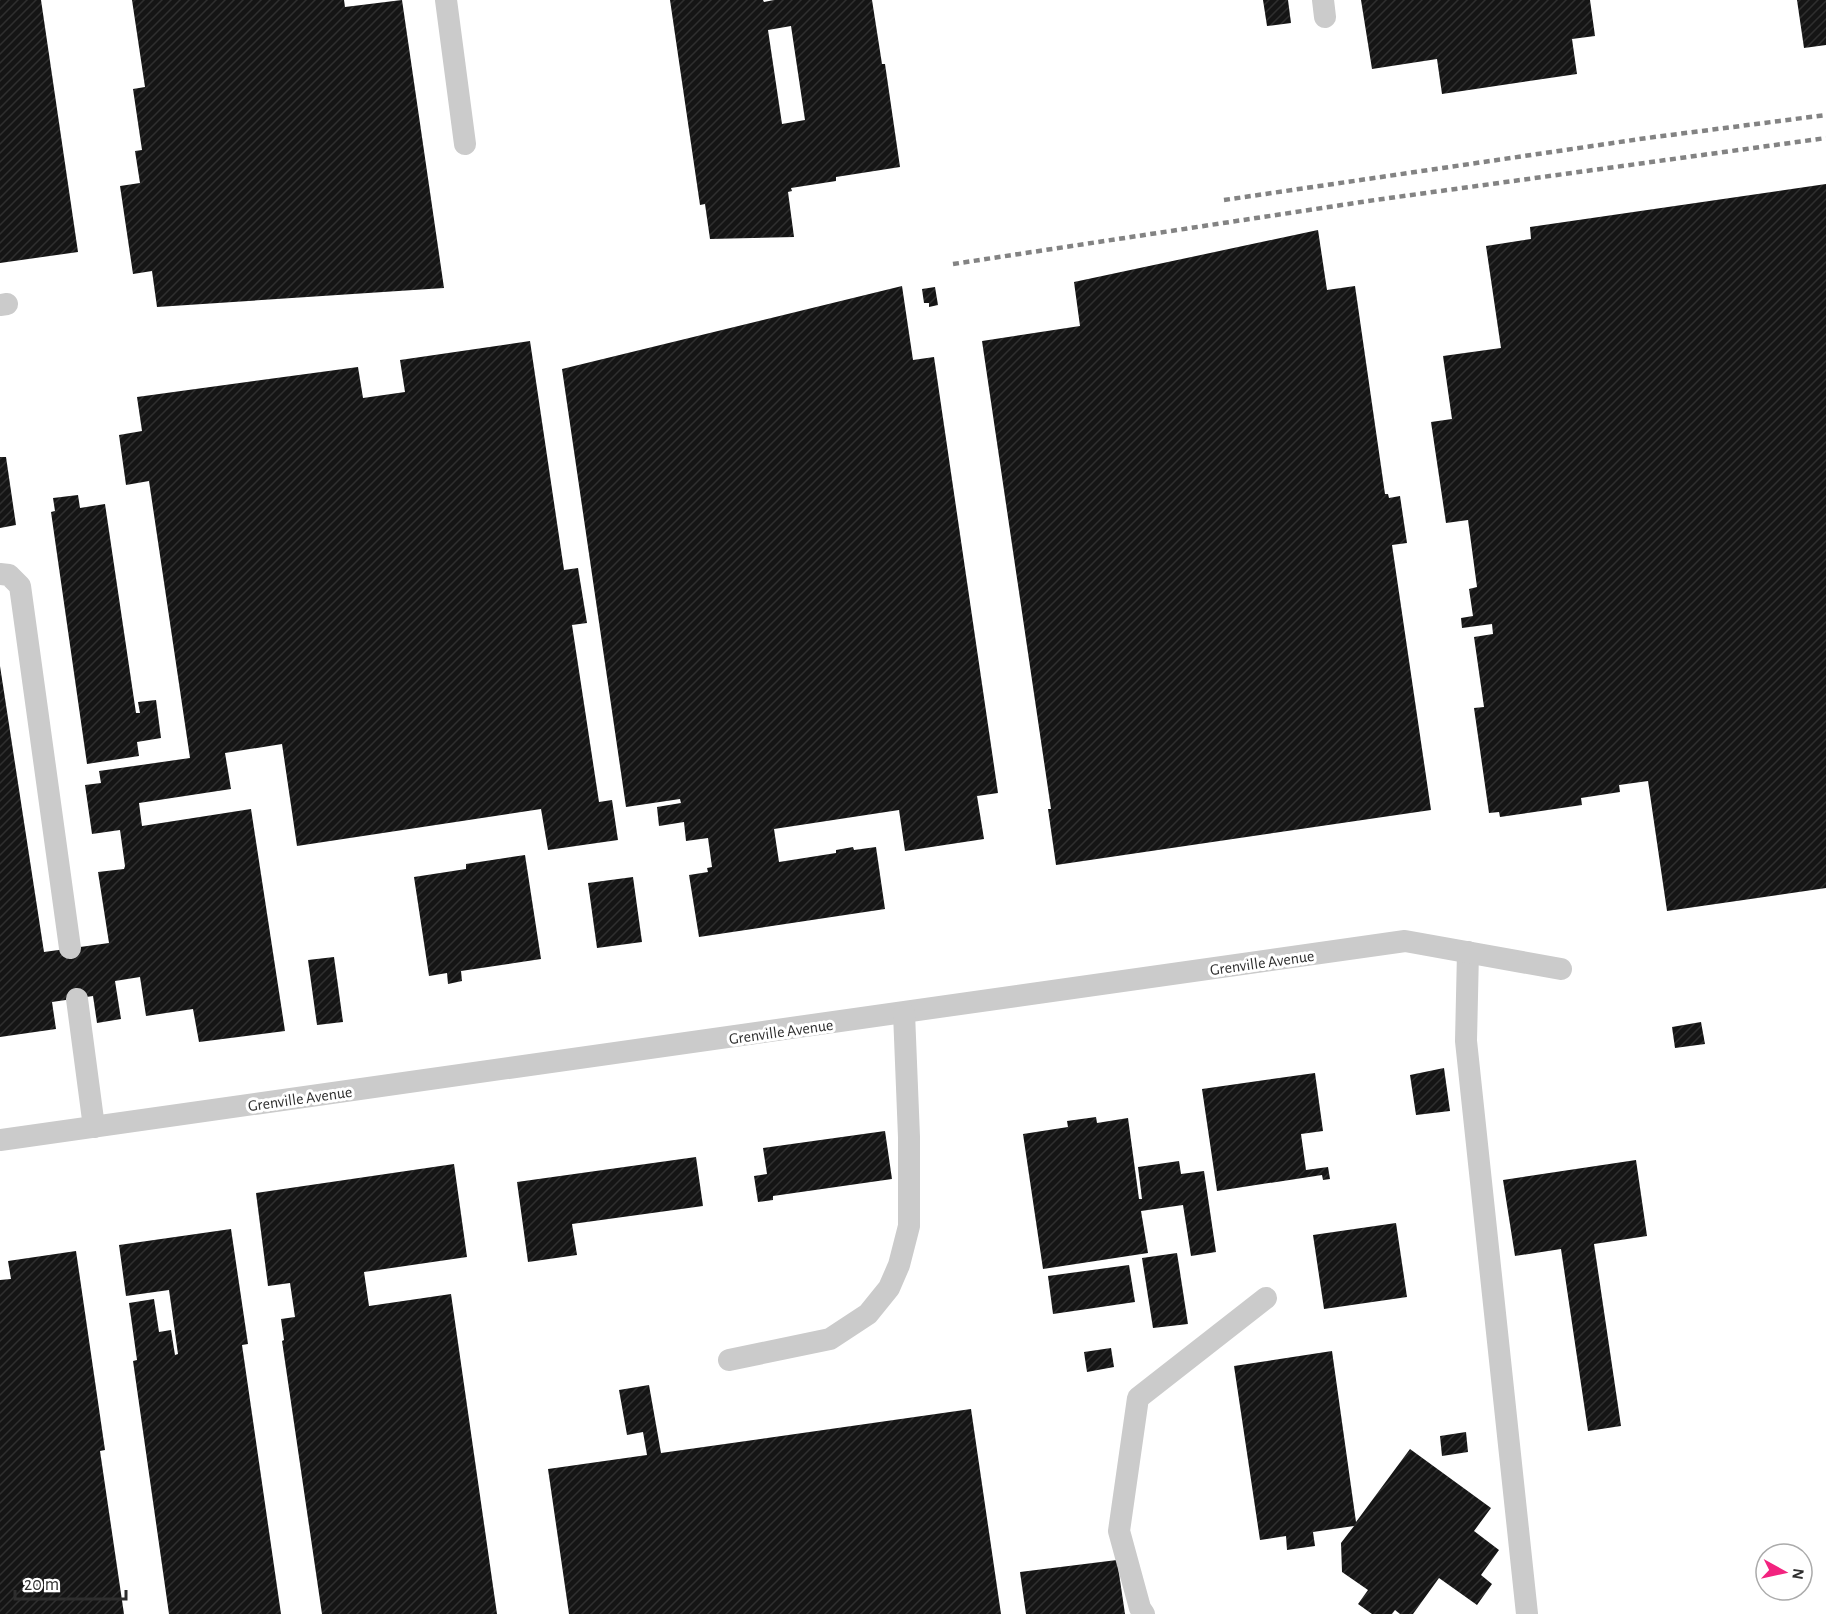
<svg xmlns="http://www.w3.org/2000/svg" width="1826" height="1614" viewBox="0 0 1826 1614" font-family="'Alegreya Sans',sans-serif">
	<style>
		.building { fill: url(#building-hatch); fill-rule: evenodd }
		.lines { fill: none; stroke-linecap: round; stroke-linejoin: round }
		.lane { stroke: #cbcbcb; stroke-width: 22 }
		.rail { stroke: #838383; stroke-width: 4.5; stroke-dasharray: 6 4.5; stroke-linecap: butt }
		.labels { text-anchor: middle; stroke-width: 6; stroke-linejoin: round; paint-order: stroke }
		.street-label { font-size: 16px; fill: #2e2e2e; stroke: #fff }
	</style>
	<defs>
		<pattern id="building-hatch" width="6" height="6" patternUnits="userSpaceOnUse" patternTransform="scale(1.5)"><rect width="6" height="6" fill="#151515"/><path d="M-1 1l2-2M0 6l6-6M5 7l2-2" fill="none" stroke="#2f2f2f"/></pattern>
	</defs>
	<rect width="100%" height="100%" fill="#fff"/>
	<g class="building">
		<polygon points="0,0 41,0 78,252 0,263"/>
		<polygon points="132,0 344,0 345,7 402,0 444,288 157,307 152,271 133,274 120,186 140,183 135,151 142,150 133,89 145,87"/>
		<path d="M 670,0 L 763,0 L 764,2 L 774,0 L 872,0 L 882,64 L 885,64 L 900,167 L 836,177 L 836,181 L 791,188 L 792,191 L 788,192 L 794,237 L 710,239 L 705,204 L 700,205 ZM 791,26 L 805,120 L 782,124 L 768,30 Z"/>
		<polygon points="1263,0 1288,0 1291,23 1267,26"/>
		<polygon points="1361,0 1590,0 1595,36 1572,39 1577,74 1442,94 1437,59 1372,69"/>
		<polygon points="1797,0 1826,0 1826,45 1804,48"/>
		<polygon points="1826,184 1826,888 1667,911 1648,781 1619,785 1620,792 1581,798 1582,805 1500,817 1499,812 1489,813 1474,708 1484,707 1474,637 1493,634 1492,624 1462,628 1461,618 1473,616 1469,589 1477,587 1468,520 1446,523 1431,422 1452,419 1443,356 1501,348 1486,246 1531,239 1530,227"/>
		<polygon points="1318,230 1327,290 1355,286 1385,494 1388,494 1389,498 1400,496 1407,543 1392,545 1431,810 1056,865 1048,809 1051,809 982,341 1080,326 1074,282"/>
		<polygon points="902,286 913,360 934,357 998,793 977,796 984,839 905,851 899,810 774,829 779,862 836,853 836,850 853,847 854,850 876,847 885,909 699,937 689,875 708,872 707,868 712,867 708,838 686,841 684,822 659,826 657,807 681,803 680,799 626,807 562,369"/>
		<polygon points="935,287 938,305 929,307 929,303 924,303 922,289"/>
		<polygon points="530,341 564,570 578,568 587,623 572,625 599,802 612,800 618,840 548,850 541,809 297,846 282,744 225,753 231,789 139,803 142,826 251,809 285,1031 199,1042 193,1009 146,1016 140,977 115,981 121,1019 97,1023 93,996 52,1002 56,1029 0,1037 0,666 44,952 109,943 98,872 124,869 125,866 120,830 92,834 85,785 101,783 99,771 190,758 149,481 126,485 119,435 142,431 137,397 358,367 363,398 405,392 400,360"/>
		<polygon points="0,457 6,457 16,525 0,528"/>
		<polygon points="78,495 80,508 105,504 136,713 140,713 138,702 156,700 161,738 137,742 139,756 87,764 51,512 55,511 53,498"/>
		<polygon points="525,855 541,959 461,971 462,981 448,984 447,973 429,976 414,877 466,869 466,864"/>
		<polygon points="633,877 642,942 597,948 588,883"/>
		<polygon points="334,957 343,1022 317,1025 308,960"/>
		<polygon points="1701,1022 1705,1044 1675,1048 1672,1027"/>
		<polygon points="1444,1068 1450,1111 1416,1115 1410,1075"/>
		<polygon points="1315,1073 1323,1131 1301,1134 1306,1170 1328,1167 1330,1179 1323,1180 1322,1175 1217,1191 1202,1089"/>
		<polygon points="1096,1117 1097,1123 1128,1118 1139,1199 1142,1199 1138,1167 1179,1161 1181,1174 1204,1171 1216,1252 1191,1256 1183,1205 1141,1211 1148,1253 1043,1269 1023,1134 1068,1127 1067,1121"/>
		<polygon points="885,1131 892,1179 773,1196 773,1200 758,1202 754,1176 767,1174 763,1148"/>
		<polygon points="696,1157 703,1206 572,1224 577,1255 528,1262 517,1182"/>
		<polygon points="1636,1160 1647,1236 1594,1244 1621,1426 1588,1431 1561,1249 1515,1256 1503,1180"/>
		<polygon points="454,1164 467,1257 364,1272 369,1306 451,1294 497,1614 322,1614 282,1341 284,1340 281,1319 295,1317 290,1283 268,1286 256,1193"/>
		<polygon points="1396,1223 1407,1297 1324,1309 1313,1235"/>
		<polygon points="231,1229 248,1344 242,1345 281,1614 169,1614 133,1361 137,1360 129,1303 154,1299 159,1332 171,1330 175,1355 178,1354 169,1290 126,1296 119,1245"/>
		<polygon points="76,1251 105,1450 100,1451 124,1614 0,1614 0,1280 11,1279 8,1261"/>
		<polygon points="1177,1253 1188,1324 1153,1328 1142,1258"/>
		<polygon points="1129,1265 1135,1302 1053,1314 1048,1276"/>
		<polygon points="1111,1348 1114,1367 1087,1372 1084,1352"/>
		<polygon points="1332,1351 1356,1522 1410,1449 1491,1508 1474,1531 1499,1550 1481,1575 1492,1584 1477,1605 1439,1578 1413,1614 1400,1614 1395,1610 1392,1614 1372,1614 1358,1604 1368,1590 1342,1572 1341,1543 1354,1526 1313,1532 1315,1546 1287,1550 1286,1536 1260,1540 1234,1366"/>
		<polygon points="649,1385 661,1453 971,1409 1001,1614 569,1614 548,1469 647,1455 643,1432 627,1435 619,1390"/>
		<polygon points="1466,1432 1468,1452 1442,1456 1440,1436"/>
		<polygon points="1117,1560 1125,1614 1026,1614 1020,1572"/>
	</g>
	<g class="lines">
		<g class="lane">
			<polyline points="446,0 465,144"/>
			<polyline points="1323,0 1325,17"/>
			<polyline points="0,305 7,304"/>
			<polyline points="0,574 9,575 20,586 70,948"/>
			<polyline points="1468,952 1466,1041 1527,1614"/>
			<polyline points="77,999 94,1127"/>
			<polyline points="0,1140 1405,941 1561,969"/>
			<polyline points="729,1360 830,1339 868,1314 889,1288 899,1265 909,1226 909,1137 904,1013"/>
			<polyline points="1144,1614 1140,1608 1119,1531 1138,1398 1266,1298"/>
		</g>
		<g class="rail">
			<polyline points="1224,200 1647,138 1826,115"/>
			<polyline points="953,264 1375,200 1826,138"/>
		</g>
	</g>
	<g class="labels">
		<g class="street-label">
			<text transform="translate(1262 962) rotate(-8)" y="6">Grenville Avenue</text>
			<text transform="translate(781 1031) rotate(-8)" y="6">Grenville Avenue</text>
			<text transform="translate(300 1098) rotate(-8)" y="6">Grenville Avenue</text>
		</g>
	</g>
	<g transform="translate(1784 1572) rotate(98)"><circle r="28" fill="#ffffff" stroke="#ababab" stroke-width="1.5"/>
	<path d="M0-4.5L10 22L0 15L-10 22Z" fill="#f2237f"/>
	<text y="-9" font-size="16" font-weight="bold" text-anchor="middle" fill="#2e2e2e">N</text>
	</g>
	<path d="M15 1590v9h111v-9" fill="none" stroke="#2e2e2e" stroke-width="3"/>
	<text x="24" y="1590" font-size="18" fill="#2e2e2e" stroke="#ffffff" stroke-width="4.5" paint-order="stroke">20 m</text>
</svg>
